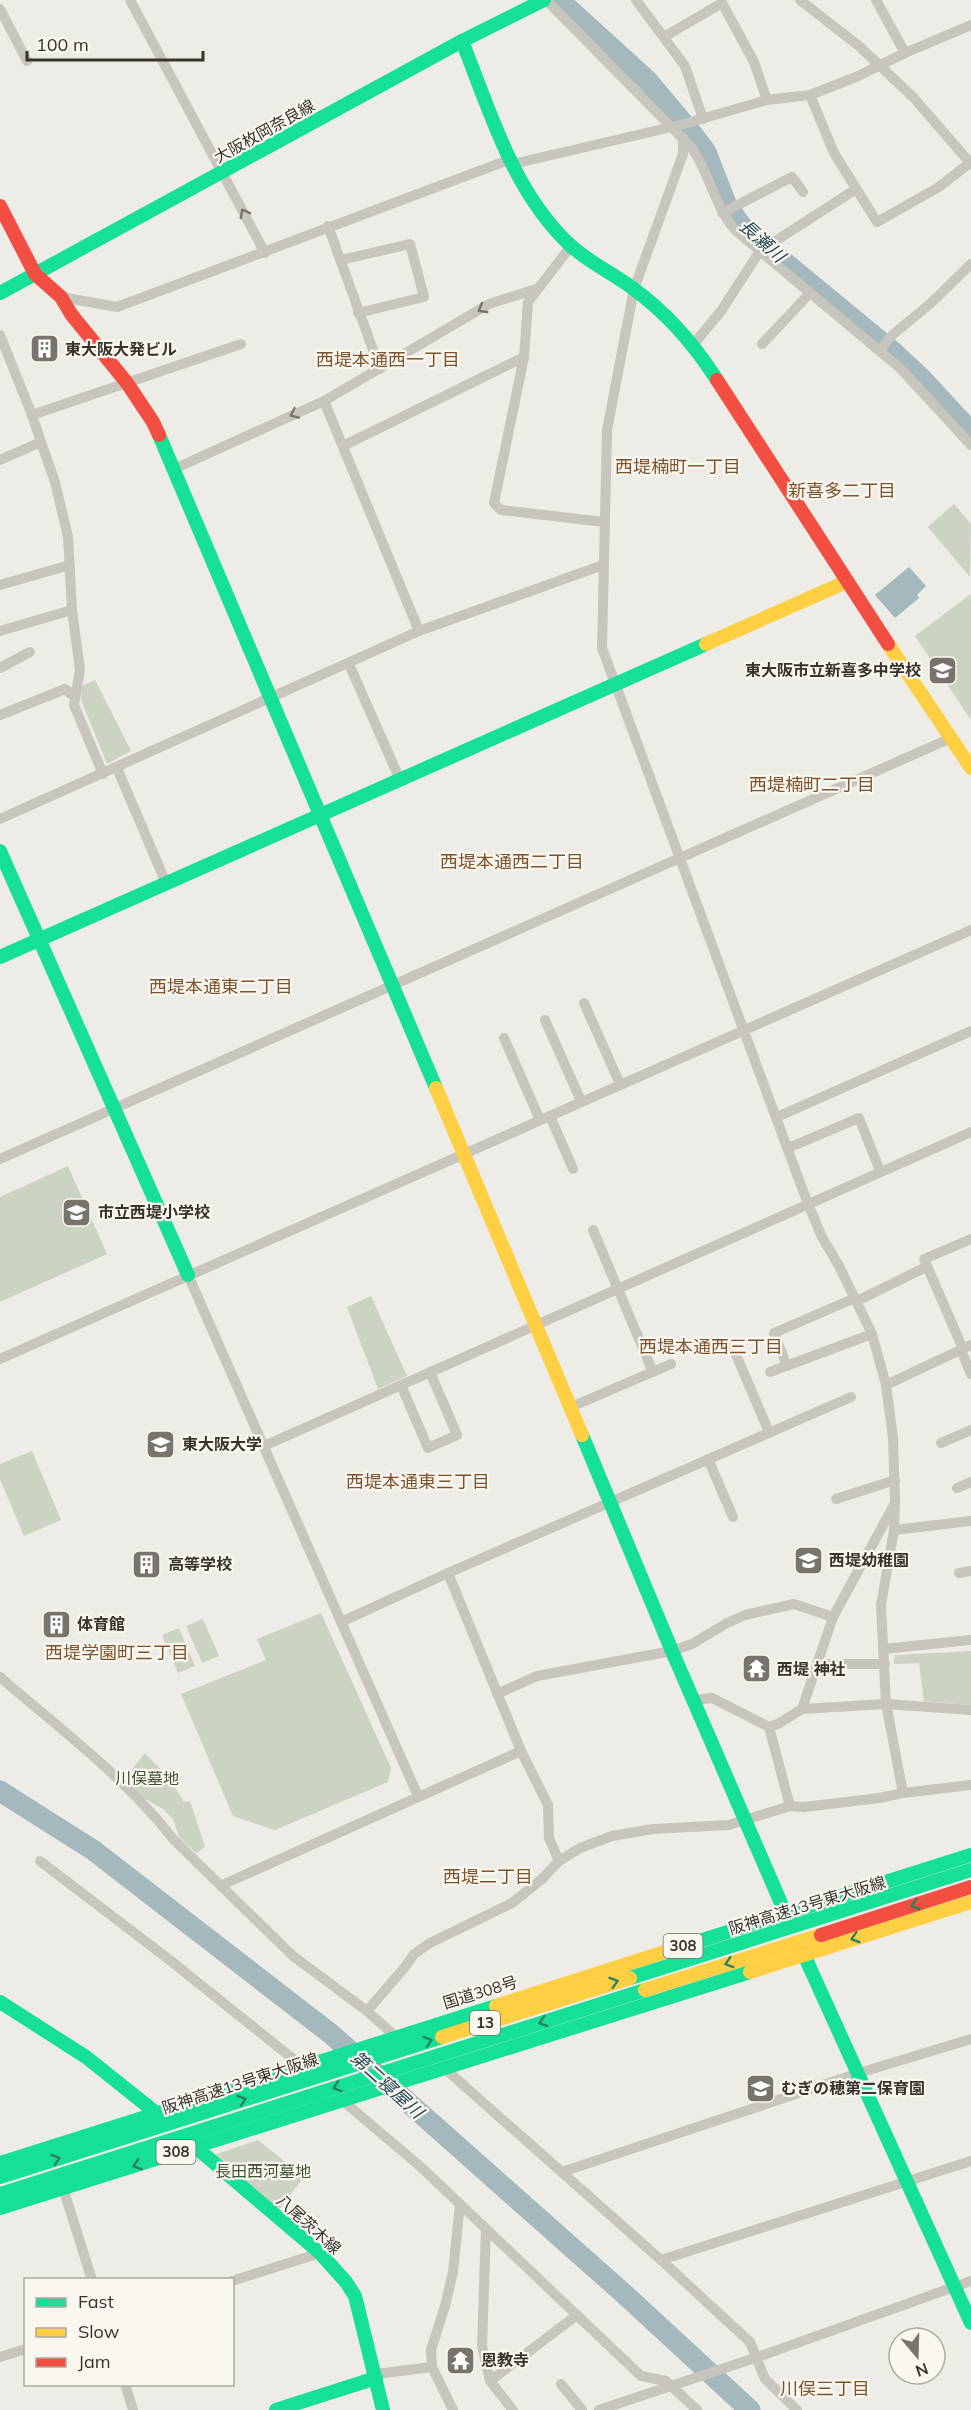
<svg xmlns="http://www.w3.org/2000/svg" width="971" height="2410" viewBox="0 0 971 2410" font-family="Mulish,'Noto Sans JP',sans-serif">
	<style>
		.green { fill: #ccd3c2 }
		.water { fill: #a4b8bd }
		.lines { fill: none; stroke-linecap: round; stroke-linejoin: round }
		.river { stroke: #a4b8bd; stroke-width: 21 }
		.street { stroke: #c8c5be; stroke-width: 10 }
		.fast { stroke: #16e098; stroke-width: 14 }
		.slow { stroke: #ffcf43; stroke-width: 14 }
		.jam { stroke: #f24e42; stroke-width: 14 }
		.fast-bridge { stroke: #16e098; stroke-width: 14 }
		.slow-bridge { stroke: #ffcf43; stroke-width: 14 }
		.jam-bridge { stroke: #f24e42; stroke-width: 14 }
		.oneway { stroke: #79756e }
		.oneway2 { stroke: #29815d }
		.labels { text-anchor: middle; stroke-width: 4.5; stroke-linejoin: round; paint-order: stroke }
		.shield { fill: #f9f7ef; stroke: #726e66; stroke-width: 1.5 }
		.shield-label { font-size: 15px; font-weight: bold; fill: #38332c }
		.street-label { font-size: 16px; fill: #38332c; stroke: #f9f7ef }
		.poi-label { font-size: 16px; font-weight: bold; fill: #38332c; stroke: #f9f7ef; text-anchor: start }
		.park-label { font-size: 16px; fill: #405433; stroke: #f9f7ef }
		.water-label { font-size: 18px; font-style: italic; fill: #264756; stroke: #f9f7ef }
		.neighbourhood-label { font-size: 18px; fill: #7e542e; stroke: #f9f7ef }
	</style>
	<rect width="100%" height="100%" fill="#eeece6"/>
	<g class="green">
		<polygon points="954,504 971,524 970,577 928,527"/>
		<polygon points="971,594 971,720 915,636"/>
		<polygon points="95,680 131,751 107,764 81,700 82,686"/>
		<polygon points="68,1166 107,1254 0,1302 0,1197"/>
		<polygon points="371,1296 407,1376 378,1389 347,1307"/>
		<polygon points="32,1451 61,1520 24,1536 0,1479 0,1464"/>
		<polygon points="321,1613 391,1768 388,1782 275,1830 233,1816 181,1694 266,1660 257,1639"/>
		<polygon points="203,1619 219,1656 202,1663 186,1626"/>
		<polygon points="179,1628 195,1666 178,1673 162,1635"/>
		<polygon points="971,1651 971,1705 924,1701 919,1663 894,1664 895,1655"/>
		<polygon points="145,1753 169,1778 184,1802 190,1801 205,1847 196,1853 179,1837 173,1819 163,1809 142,1797 125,1778"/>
		<polygon points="258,2140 304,2177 278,2211 214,2155"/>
	</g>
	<polygon class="water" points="909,567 926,586 917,595 919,598 895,618 875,595"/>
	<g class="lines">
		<g class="river">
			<polyline points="559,0 647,80 694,136 706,152 727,206 744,229 891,350 921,378 971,432"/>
			<polyline points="0,1791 93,1850 331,2034 622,2292 750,2410"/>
		</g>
		<g class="street">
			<polyline points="130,0 265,253"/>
			<path d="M 546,0 L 691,147 C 710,173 714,206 735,230 L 901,369 L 971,445"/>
			<polyline points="636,0 685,66 703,119"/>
			<polyline points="800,0 859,46 913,97 971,164"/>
			<polyline points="876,0 905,53"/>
			<polyline points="0,9 27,61"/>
			<polyline points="664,37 722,3 754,62 767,100"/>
			<polyline points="810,95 834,153 877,222 939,187 971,162"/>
			<polyline points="683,138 683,154 634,289 607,430 602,648 808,1204 822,1237 839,1266 872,1334 886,1385 893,1438 895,1502 894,1530 881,1605 886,1704 903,1793"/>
			<polyline points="513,164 680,125 767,100 810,95 856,77 905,53 971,25"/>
			<polyline points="722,213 792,177 803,192"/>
			<polyline points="328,226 380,369"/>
			<polyline points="571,246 528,302 524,357 494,503 501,510 604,522"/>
			<polyline points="341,260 410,244 424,297 358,313"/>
			<polyline points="61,297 117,307 511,159"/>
			<polyline points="0,335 32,415"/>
			<polyline points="762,344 810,293"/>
			<polyline points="693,345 721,311 760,251 856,189"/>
			<polyline points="880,351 889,338 932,302 971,264"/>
			<polyline points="324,401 419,631"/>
			<polyline points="41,442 55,482 68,537 72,610 80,670 74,705 103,774"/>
			<polyline points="343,446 524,357"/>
			<polyline points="0,460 41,442 32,415 241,344"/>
			<polyline points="174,469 324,401 489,304 536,289"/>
			<polyline points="0,585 70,565"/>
			<polyline points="0,631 72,610"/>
			<polyline points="349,664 400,780"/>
			<polyline points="0,668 30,652"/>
			<polyline points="0,715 65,689 75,697"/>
			<polyline points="117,768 166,883"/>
			<polyline points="0,819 419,631 603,565"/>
			<polyline points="584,1003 620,1084"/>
			<polyline points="545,1020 581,1101"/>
			<polyline points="504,1038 540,1120"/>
			<polyline points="550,1116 573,1169"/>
			<polyline points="777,1117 971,1031"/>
			<polyline points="788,1148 859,1118 880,1171"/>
			<polyline points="0,1159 951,738"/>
			<polyline points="593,1230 653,1372"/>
			<polyline points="188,1275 418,1796"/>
			<polyline points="857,1301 926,1267"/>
			<polyline points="731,1343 769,1432"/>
			<polyline points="963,1349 924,1259 971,1239"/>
			<polyline points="961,1350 971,1374"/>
			<polyline points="0,1359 971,930"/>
			<polyline points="787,1366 774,1333 855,1298"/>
			<polyline points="770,1372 872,1334"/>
			<polyline points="401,1385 428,1448 457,1435 430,1372"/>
			<polyline points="886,1385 971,1345"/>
			<polyline points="571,1407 671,1364"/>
			<polyline points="941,1443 971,1430"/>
			<polyline points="264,1446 971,1132"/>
			<polyline points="708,1459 733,1517"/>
			<polyline points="957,1488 971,1482"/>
			<polyline points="836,1499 895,1480"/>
			<polyline points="894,1530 971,1521"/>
			<polyline points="448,1573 521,1751 548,1805 549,1838 559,1861"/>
			<polyline points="959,1573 971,1571"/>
			<polyline points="341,1622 448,1573 851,1397"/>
			<polyline points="883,1649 971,1640"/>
			<polyline points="819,1664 885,1664"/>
			<path d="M 0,1677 C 60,1729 125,1777 174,1840 L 293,1956 L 367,2011 L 395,2036"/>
			<polyline points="497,1694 537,1676 672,1651 692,1644 727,1623 745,1615 794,1604 833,1617"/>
			<polyline points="694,1700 712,1698 769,1727 778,1724 802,1709 886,1704 971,1710"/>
			<polyline points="802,1709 833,1617 894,1505"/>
			<polyline points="769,1727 790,1806"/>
			<polyline points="40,1861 171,1961 302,2066"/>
			<polyline points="222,1885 521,1751"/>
			<polyline points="367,2011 405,1967 414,1954 430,1943 512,1903 542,1879 559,1861 580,1848 612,1836 653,1829 729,1825 790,1806 804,1807 879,1798 903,1793 971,1785"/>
			<polyline points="443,2067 661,2260 750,2342 765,2379 797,2410"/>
			<polyline points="342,2100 422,2168 641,2376 666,2381 697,2410"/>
			<polyline points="562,2172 859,2073 971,2039"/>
			<polyline points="63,2188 92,2280"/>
			<polyline points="486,2229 482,2346 490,2381 513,2410"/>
			<polyline points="661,2260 971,2161"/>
			<polyline points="232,2281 320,2253"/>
			<polyline points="0,2357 26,2349"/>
			<polyline points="376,2374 432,2367"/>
			<polyline points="490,2381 577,2315"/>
			<polyline points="125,2384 133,2410"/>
			<polyline points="561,2384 582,2410"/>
			<polyline points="453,2410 432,2367 431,2350 445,2306 453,2272 460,2204"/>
			<polyline points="599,2410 755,2358 971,2281"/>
		</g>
		<g class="fast">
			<path d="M 462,41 C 490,111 513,192 570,245 C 588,262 611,272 631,287 C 666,312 694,344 717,380"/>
			<polyline points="0,293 462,41 544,0"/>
			<polyline points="159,435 436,1088"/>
			<polyline points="0,851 188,1275"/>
			<polyline points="0,957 706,644"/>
			<polyline points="582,1435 672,1651 790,1924"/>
			<polyline points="693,1943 971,1855"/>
			<polyline points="800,1946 971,2323"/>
			<polyline points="0,2002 86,2057 165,2120"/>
			<polyline points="186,2139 320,2253 346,2282 355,2296 383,2410"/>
			<polyline points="0,2163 496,2006"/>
			<polyline points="0,2208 750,1972"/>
			<polyline points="276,2410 376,2378"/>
		</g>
		<g class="slow">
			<polyline points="706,644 846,582"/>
			<polyline points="888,644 971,768"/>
			<polyline points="436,1088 582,1435"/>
			<polyline points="750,1972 971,1902"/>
			<polyline points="496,2006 693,1943"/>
		</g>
		<g class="jam">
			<polyline points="0,206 35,274 61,297 71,314 127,383 153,422 159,435"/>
			<polyline points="717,380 888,644"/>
		</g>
		<g class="fast-bridge">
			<polyline points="630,1978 971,1870"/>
			<polyline points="0,2177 442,2037"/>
			<polyline points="0,2194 645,1990"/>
		</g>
		<g class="slow-bridge">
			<polyline points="645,1990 821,1935"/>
			<polyline points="442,2037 630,1978"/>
		</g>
		<polyline class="jam-bridge" points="821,1935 971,1887"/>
	</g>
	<defs><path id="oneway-chevron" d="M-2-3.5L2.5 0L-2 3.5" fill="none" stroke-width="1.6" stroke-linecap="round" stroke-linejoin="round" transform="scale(1.5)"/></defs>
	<g class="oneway">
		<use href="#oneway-chevron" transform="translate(244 213) rotate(-118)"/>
		<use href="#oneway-chevron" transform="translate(482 309) rotate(150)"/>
		<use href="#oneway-chevron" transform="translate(294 414) rotate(156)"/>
	</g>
	<g class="oneway2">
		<use href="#oneway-chevron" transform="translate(915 1905) rotate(163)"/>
		<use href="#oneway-chevron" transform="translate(855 1938) rotate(163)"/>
		<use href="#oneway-chevron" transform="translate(729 1963) rotate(163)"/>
		<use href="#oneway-chevron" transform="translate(614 1982) rotate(-17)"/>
		<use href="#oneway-chevron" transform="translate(543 2022) rotate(163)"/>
		<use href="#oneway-chevron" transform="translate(428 2041) rotate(-18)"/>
		<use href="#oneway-chevron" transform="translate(337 2087) rotate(162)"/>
		<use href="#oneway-chevron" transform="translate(242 2100) rotate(-18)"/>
		<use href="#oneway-chevron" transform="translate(56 2159) rotate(-18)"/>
		<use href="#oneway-chevron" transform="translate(137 2165) rotate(162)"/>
	</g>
	<defs>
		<symbol id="building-square" viewBox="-11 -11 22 22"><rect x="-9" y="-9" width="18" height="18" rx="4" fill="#78746d" stroke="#f9f7ef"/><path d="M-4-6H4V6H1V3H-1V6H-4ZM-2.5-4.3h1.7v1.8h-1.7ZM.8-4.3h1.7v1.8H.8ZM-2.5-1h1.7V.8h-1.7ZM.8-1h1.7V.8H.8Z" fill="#fff"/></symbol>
		<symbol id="school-square" viewBox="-11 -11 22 22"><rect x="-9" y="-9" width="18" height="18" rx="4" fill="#78746d" stroke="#f9f7ef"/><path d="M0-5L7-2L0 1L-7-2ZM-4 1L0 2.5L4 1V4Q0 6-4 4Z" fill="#fff"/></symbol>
		<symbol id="university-square" viewBox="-11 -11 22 22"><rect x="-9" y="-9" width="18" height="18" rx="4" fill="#78746d" stroke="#f9f7ef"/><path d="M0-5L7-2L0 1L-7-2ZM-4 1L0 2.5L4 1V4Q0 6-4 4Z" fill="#fff"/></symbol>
		<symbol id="temple-square" viewBox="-11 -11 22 22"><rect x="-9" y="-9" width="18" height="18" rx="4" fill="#78746d" stroke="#f9f7ef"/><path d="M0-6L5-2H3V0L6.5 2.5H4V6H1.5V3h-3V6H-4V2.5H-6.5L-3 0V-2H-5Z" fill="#fff"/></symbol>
	</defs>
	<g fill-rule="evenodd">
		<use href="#building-square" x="28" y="332" width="33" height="33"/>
		<use href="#school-square" x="926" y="654" width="33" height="33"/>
		<use href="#school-square" x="60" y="1196" width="33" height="33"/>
		<use href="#university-square" x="144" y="1428" width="33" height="33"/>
		<use href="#school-square" x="792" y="1544" width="33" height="33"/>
		<use href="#building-square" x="130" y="1548" width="33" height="33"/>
		<use href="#building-square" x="40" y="1608" width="33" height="33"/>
		<use href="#temple-square" x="740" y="1652" width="33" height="33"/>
		<use href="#school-square" x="744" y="2072" width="33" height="33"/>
		<use href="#temple-square" x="444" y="2344" width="33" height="33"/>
	</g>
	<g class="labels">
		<g class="shield">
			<rect x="663.5" y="1934" width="39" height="24" rx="4.5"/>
			<rect x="470" y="2011" width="30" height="24" rx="4.5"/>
			<rect x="156.5" y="2140" width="39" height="24" rx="4.5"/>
		</g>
		<g class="shield-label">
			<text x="683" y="1951">308</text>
			<text x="485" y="2028">13</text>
			<text x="176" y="2157">308</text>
		</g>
		<g class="street-label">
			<text transform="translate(264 131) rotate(-29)" y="6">大阪枚岡奈良線</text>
			<text transform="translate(807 1905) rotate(-17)" y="6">阪神高速13号東大阪線</text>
			<text transform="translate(480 1992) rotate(-17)" y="6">国道308号</text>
			<text transform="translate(240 2083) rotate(-18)" y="6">阪神高速13号東大阪線</text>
			<text transform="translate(309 2224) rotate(42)" y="6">八尾茨木線</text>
		</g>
		<g class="poi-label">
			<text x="65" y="355">東大阪大発ビル</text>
			<text x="921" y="676" text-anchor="end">東大阪市立新喜多中学校</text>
			<text x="98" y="1218">市立西堤小学校</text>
			<text x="182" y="1450">東大阪大学</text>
			<text x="829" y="1566">西堤幼稚園</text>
			<text x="168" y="1570">高等学校</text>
			<text x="77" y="1630">体育館</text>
			<text x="777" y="1675">西堤 神社</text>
			<text x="781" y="2094">むぎの穂第二保育園</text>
			<text x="481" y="2366">恩教寺</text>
		</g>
		<g class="park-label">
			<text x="147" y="1784">川俣墓地</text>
			<text x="263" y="2177">長田西河墓地</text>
		</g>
		<g class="water-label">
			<text transform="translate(762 241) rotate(42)" y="6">長瀬川</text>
			<text transform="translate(387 2085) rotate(42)" y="6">第二寝屋川</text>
		</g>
		<g class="neighbourhood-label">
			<text x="388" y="366">西堤本通西一丁目</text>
			<text x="678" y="473">西堤楠町一丁目</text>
			<text x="842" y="497">新喜多二丁目</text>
			<text x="812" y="791">西堤楠町二丁目</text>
			<text x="512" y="868">西堤本通西二丁目</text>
			<text x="221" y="993">西堤本通東二丁目</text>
			<text x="711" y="1353">西堤本通西三丁目</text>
			<text x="418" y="1488">西堤本通東三丁目</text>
			<text x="117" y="1659">西堤学園町三丁目</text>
			<text x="488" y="1883">西堤二丁目</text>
			<text x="825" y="2395">川俣三丁目</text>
		</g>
	</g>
	<rect x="24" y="2278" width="210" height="108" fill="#f9f7ef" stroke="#aca9a1" stroke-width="1.5"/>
	<rect x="36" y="2298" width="30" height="9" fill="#16e098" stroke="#aca9a1" stroke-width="1.5"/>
	<text x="78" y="2308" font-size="18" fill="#38332c">Fast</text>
	<rect x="36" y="2328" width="30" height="9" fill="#ffcf43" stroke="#aca9a1" stroke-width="1.5"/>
	<text x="78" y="2338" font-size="18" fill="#38332c">Slow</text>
	<rect x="36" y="2358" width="30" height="9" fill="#f24e42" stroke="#aca9a1" stroke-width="1.5"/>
	<text x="78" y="2368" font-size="18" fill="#38332c">Jam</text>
	<g transform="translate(917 2356) rotate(161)"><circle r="28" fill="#f9f7ef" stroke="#aca9a1" stroke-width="1.5"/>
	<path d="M0-4.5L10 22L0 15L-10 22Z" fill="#78746d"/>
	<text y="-9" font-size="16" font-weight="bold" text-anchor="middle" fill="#38332c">N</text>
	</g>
	<path d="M27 51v9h176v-9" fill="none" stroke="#38332c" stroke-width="3"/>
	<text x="36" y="51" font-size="18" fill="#38332c" stroke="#f9f7ef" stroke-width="4.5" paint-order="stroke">100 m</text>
</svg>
